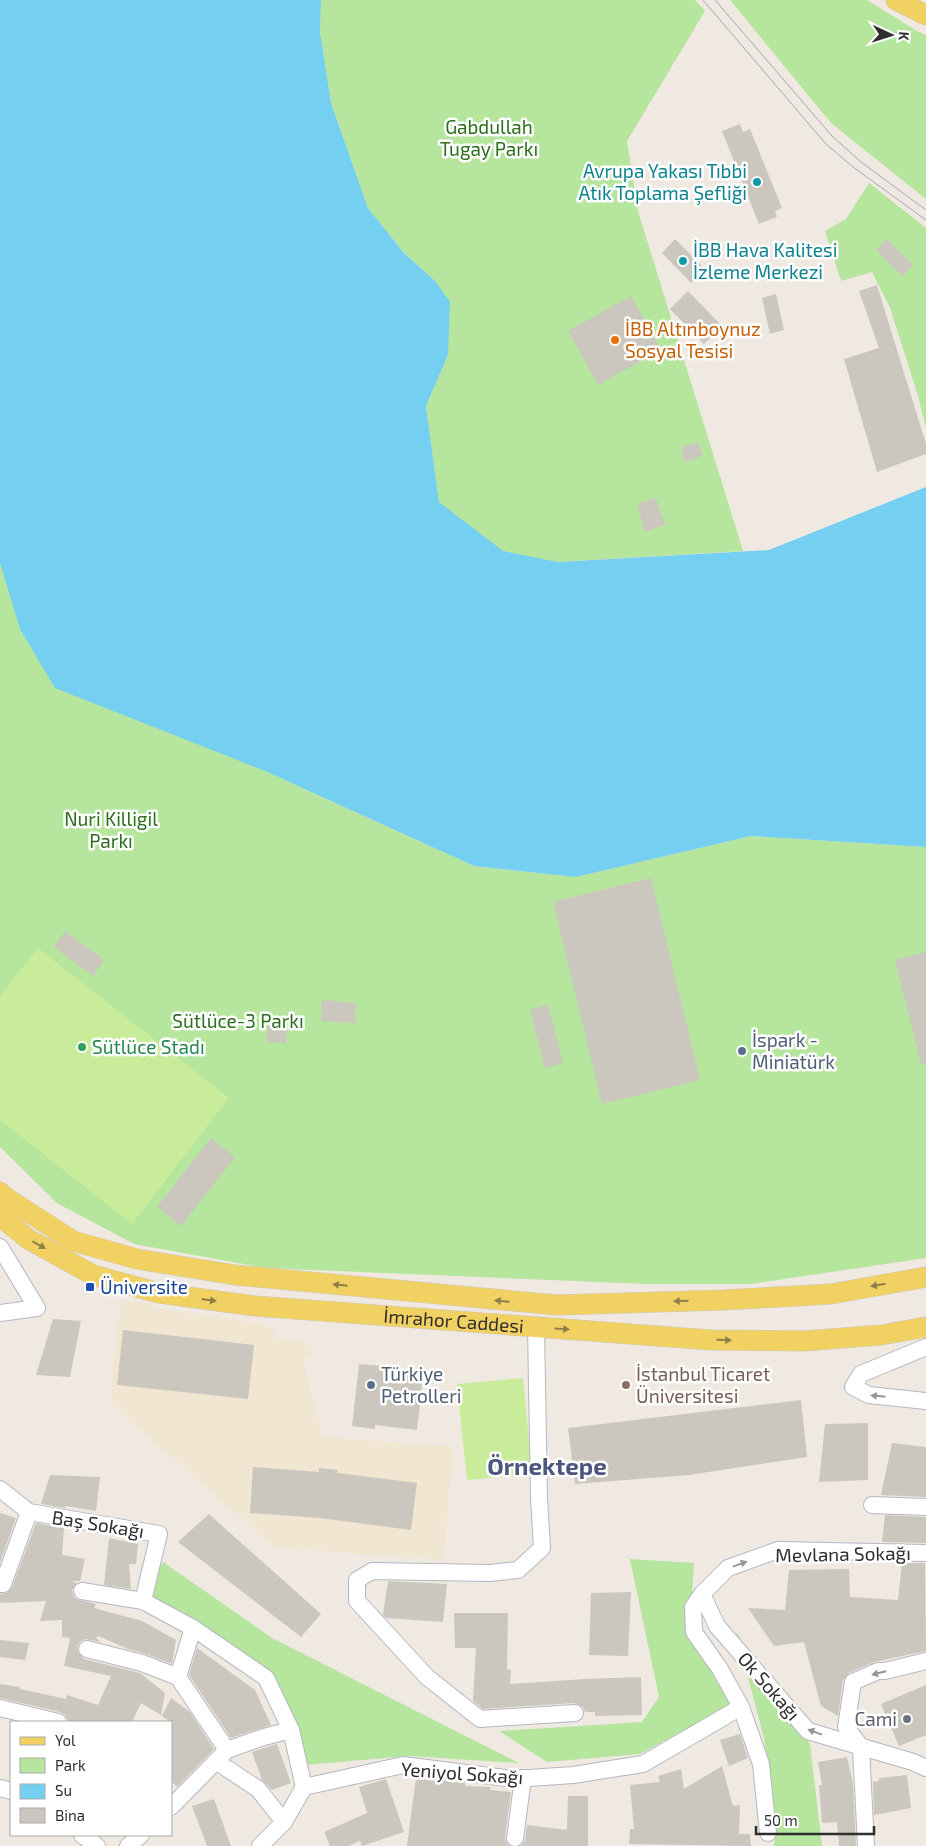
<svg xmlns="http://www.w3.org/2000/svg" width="926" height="1846" viewBox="0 0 926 1846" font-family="'Exo 2',sans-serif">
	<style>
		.education { fill: #f0e6d1 }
		.green { fill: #b6e59e }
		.pitch { fill: #c9ec9a }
		.water { fill: #75cff0 }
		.building { fill: #cbc7bf }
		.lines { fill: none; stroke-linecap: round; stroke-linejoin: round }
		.minor-casing { stroke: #b4b7c1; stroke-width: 18 }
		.major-casing { stroke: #c9c9c9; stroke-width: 21 }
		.minor { stroke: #fff; stroke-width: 16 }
		.major { stroke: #f2d163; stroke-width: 20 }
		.tram { stroke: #a3a6b8; stroke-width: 1 }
		.oneway { fill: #908048 }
		.oneway2 { fill: #969696 }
		.culture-dot { fill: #0f9aa8; stroke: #fff; stroke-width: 2 }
		.food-dot { fill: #e8710a; stroke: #fff; stroke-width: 2 }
		.leisure-dot { fill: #2e9e5b; stroke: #fff; stroke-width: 2 }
		.service-dot { fill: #5c6f8a; stroke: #fff; stroke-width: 2 }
		.transit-dot { fill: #1a4fb4; stroke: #fff; stroke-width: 2 }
		.education-dot { fill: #8d6e63; stroke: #fff; stroke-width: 2 }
		.worship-dot { fill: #6b7280; stroke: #fff; stroke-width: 2 }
		.labels { text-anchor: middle; stroke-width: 5; stroke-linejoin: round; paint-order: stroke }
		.park-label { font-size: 19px; fill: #2c6e1b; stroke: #fff }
		.culture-label { font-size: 19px; fill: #0d838f; stroke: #fff; text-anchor: end }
		.food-label { font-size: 19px; fill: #c56008; stroke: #fff; text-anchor: start }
		.service-label { font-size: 19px; fill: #4e5e75; stroke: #fff; text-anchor: start }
		.leisure-label { font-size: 19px; fill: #27864d; stroke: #fff; text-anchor: start }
		.transit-label { font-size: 19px; fill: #164399; stroke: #fff; text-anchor: start }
		.street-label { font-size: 19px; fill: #2e2e2e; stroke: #fff }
		.education-label { font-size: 19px; fill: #785e54; stroke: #fff; text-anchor: start }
		.worship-label { font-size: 19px; fill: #5b616d; stroke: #fff; text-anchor: end }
		.district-label { font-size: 24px; font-weight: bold; fill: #4d5680; stroke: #fff }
	</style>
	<rect width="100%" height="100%" fill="#efe9e1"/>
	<polygon class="education" points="121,1300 151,1303 157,1309 260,1323 273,1330 279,1339 303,1341 314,1351 305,1360 305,1367 323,1437 453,1447 444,1560 279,1548 271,1544 115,1408 110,1389"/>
	<g class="green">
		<polygon points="321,0 695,0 705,11 627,141 638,211 743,551 558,562 500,551 439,503 426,406 448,355 435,281 404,253 368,208 331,103 320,32"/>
		<polygon points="730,0 867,0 917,31 926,35 926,199 831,123"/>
		<polygon points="869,183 926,228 926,428 918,396 890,308 872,272 841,281 825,231 846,219"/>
		<polygon points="0,563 265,771 474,866 576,877 751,836 926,847 926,1258 751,1284 646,1284 265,1268 134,1244 57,1203 0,1147"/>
		<polygon points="630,1559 694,1563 690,1622 733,1704 640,1754 547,1762 499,1731 642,1722 659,1697"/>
		<polygon points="163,1562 272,1638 519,1763 409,1756 305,1765 270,1678 147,1596"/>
		<polygon points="736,1632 810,1744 822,1846 774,1846 776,1830 764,1738"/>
	</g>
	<g class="pitch">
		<polygon points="38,948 229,1098 132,1224 0,1120 0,996"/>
		<polygon points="523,1378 532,1474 467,1480 457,1384"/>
	</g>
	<polygon class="water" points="0,0 321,0 320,32 331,103 368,208 404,253 435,281 450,302 448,355 426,406 439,502 503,551 558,562 769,550 926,487 926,847 751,836 576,877 474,866 265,771 55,688 20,629 0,563"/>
	<g class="building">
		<polygon points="740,124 743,132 750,129 782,208 775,211 777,217 759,224 722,131"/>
		<polygon points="675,239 705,269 691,283 662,253"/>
		<polygon points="887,239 913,265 902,276 876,250"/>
		<polygon points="877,285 926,444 926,454 877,472 844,359 879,348 859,291"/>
		<polygon points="688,291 722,326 704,344 670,309"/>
		<polygon points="776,294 784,330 770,334 762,298"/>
		<polygon points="631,296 661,350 598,385 568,331"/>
		<polygon points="698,442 703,456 685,462 681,448"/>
		<polygon points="656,498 665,525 645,532 637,504"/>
		<polygon points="651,878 700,1080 602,1104 553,902"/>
		<polygon points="65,931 104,960 93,976 54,947"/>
		<polygon points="926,952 926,1064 921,1064 895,960"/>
		<polygon points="322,1000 356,1003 355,1023 321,1021"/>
		<polygon points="548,1005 563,1063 545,1068 530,1010"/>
		<polygon points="268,1016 288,1017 286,1043 267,1042"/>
		<polygon points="211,1138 235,1157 181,1226 157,1207"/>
		<polygon points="53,1319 81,1321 70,1377 36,1375"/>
		<polygon points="123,1330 254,1345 248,1399 117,1385"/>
		<polygon points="359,1364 382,1366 381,1371 423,1376 417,1430 375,1425 375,1429 352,1426"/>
		<polygon points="801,1400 807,1457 689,1475 575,1484 568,1428"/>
		<polygon points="868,1423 868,1480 819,1482 825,1424"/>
		<polygon points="892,1443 926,1447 926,1497 881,1495"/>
		<polygon points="253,1467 319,1472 319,1468 338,1470 337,1473 417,1483 411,1530 320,1518 250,1513"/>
		<polygon points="50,1475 100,1477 96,1511 66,1506 65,1508 41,1504"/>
		<polygon points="0,1513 16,1518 0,1563"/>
		<polygon points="209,1514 321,1614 301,1637 178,1542"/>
		<polygon points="885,1515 926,1517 926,1543 882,1542"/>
		<polygon points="36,1523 64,1528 62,1555 85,1559 80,1581 72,1581 77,1583 72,1590 73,1595 76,1599 96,1604 94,1608 142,1621 176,1640 172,1664 146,1654 128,1649 98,1636 96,1638 101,1642 85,1639 80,1642 77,1647 78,1652 84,1659 140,1673 165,1693 161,1715 141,1703 132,1722 76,1722 68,1721 65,1715 60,1712 0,1698 0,1684 20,1687 20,1689 66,1699 67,1695 98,1705 111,1676 64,1666 70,1638 62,1637 62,1620 40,1621 46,1601 0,1603 0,1594 8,1592 12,1587"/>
		<polygon points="109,1538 138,1544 136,1564 129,1564 131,1589 104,1585"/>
		<polygon points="902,1563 925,1563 926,1651 874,1662 849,1673 843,1680 838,1716 821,1706 804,1642 774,1646 748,1608 785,1610 789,1570 849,1569 850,1597 898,1600"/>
		<polygon points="388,1581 447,1584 443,1622 386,1618 383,1615"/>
		<polygon points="631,1592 628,1656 589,1655 591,1593"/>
		<polygon points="454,1613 508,1613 507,1669 511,1670 510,1684 585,1679 641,1677 642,1715 595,1716 595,1712 585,1712 583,1707 574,1703 483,1709 473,1701 476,1648 455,1648"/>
		<polygon points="0,1640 29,1643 25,1660 0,1657"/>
		<polygon points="197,1648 255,1690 271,1725 231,1738 189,1675"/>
		<polygon points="926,1685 926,1735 899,1746 881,1704"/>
		<polygon points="171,1698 190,1712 214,1749 177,1787 171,1781 171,1722 162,1716"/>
		<polygon points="740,1734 748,1758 729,1766 720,1740"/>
		<polygon points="277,1744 291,1783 272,1790 262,1780 252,1752"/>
		<polygon points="847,1757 853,1783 856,1846 839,1846 837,1822 822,1823 819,1785 822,1785 818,1762"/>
		<polygon points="722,1766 733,1806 740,1805 739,1834 750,1834 751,1846 629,1844 630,1829 634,1829 630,1785 660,1782 658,1776 681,1769 684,1789"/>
		<polygon points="907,1775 911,1808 874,1815 873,1782 879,1781 879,1778"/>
		<polygon points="416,1777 465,1783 465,1786 491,1787 490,1790 511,1792 505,1837 506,1842 509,1846 407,1846"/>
		<polygon points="386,1779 404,1832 362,1846 360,1841 348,1846 330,1846 324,1832 367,1813 359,1787"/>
		<polygon points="568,1796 588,1796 588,1846 521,1846 525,1840 527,1825 567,1830"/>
		<polygon points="214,1799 231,1846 207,1846 192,1806"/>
	</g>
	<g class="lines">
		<defs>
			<g id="minor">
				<polyline points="0,1247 37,1308 0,1313"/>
				<polyline points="536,1327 539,1498 542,1548 518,1570 490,1573 372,1571 357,1580 357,1601 427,1677 480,1719 575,1713"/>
				<polyline points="926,1347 861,1374 853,1387 869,1395 926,1401"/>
				<polyline points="0,1489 29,1512 159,1534 143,1601"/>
				<polyline points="872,1505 926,1507"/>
				<polyline points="0,1584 3,1584 29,1512"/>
				<polyline points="82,1591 143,1601 193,1628 266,1678 291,1730 304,1787"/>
				<polyline points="702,1594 717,1626 808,1731 913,1762 926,1768"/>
				<polyline points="193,1628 178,1677 227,1750"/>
				<polyline points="87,1649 142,1663 178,1677"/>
				<polyline points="0,1708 58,1722"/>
				<polyline points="861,1747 846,1727 853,1682 878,1671 885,1671 926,1661"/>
				<polyline points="861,1747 866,1846"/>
				<polyline points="217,1762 258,1789 284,1822"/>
				<polyline points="0,1788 11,1791"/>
				<polyline points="171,1807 227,1750 264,1737 291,1730"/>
				<polyline points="768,1833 761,1764 741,1707 720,1669 694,1632 693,1607 702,1594 728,1568 778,1550 926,1553"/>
				<polyline points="82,1835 97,1846"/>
				<polyline points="515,1838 523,1778"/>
				<polyline points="128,1846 141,1835"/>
				<polyline points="260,1846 284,1822 304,1787 403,1765 514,1779 573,1775 643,1764 741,1707"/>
			</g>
			<g id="major">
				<polyline points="896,0 926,15"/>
				<polyline points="0,1192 5,1197 73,1241 137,1259 235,1275 557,1305 724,1300 831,1294 926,1277"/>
				<path id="s1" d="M 0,1216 L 28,1239 L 93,1275 L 159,1293 L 255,1306 L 711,1340 L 804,1341 L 881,1335 L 926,1327"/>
			</g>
		</defs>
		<use href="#minor" class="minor-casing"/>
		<use href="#major" class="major-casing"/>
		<use href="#minor" class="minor"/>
		<use href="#major" class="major"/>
		<g class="tram">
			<polyline points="703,0 825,143 853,167 926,220"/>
			<polyline points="715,0 832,136 861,162 926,210"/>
		</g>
	</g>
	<defs><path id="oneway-solid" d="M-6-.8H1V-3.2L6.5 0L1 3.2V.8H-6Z" transform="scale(1.25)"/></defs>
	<g class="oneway">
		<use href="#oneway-solid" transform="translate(39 1245) rotate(29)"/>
		<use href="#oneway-solid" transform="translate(340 1285) rotate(-174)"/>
		<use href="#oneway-solid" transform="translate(878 1285) rotate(170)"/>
		<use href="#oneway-solid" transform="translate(209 1300) rotate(8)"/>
		<use href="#oneway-solid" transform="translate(502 1301) rotate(-175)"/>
		<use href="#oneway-solid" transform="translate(681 1301) rotate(178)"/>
		<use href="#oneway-solid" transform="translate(562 1329) rotate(4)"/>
		<use href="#oneway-solid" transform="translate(724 1340) rotate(1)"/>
	</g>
	<g class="oneway2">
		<use href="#oneway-solid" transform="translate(878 1396) rotate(-174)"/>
		<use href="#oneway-solid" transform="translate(740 1564) rotate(-20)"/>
		<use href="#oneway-solid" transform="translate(879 1673) rotate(166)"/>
		<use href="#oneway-solid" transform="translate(815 1732) rotate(-160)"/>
	</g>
	<g class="culture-dot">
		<circle cx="757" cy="182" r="5"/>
		<circle cx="683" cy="261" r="5"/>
	</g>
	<circle class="food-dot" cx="615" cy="340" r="5"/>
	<circle class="leisure-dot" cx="82" cy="1047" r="5"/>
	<g class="service-dot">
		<circle cx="742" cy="1051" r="5"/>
		<circle cx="371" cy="1385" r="5"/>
	</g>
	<rect class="transit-dot" x="85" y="1282" width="10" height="10" rx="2.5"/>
	<circle class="education-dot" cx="626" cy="1385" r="5"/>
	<circle class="worship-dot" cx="907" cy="1719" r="5"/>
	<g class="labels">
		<g class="park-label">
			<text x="489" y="134">Gabdullah<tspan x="489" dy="22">Tugay Parkı</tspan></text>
			<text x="111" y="826">Nuri Killigil<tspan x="111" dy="22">Parkı</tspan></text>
			<text x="238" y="1028">Sütlüce-3 Parkı</text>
		</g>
		<g class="culture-label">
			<text x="747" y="178">Avrupa Yakası Tıbbi<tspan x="747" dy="22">Atık Toplama Şefliği</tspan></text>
			<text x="693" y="257" text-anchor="start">İBB Hava Kalitesi<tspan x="693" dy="22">İzleme Merkezi</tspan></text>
		</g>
		<g class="food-label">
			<text x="625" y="336">İBB Altınboynuz<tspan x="625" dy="22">Sosyal Tesisi</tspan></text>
		</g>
		<g class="service-label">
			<text x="752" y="1047">İspark -<tspan x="752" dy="22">Miniatürk</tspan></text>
			<text x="381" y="1381">Türkiye<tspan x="381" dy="22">Petrolleri</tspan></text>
		</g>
		<g class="leisure-label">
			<text x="92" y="1054">Sütlüce Stadı</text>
		</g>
		<g class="transit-label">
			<text x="100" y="1294">Üniversite</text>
		</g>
		<g class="street-label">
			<text dy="7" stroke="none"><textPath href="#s1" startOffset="475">İmrahor Caddesi</textPath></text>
			<text transform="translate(98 1524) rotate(9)" y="7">Baş Sokağı</text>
			<text transform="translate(843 1554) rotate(-1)" y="7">Mevlana Sokağı</text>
			<text transform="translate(769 1686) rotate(49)" y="7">Ok Sokağı</text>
			<text transform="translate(462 1773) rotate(4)" y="7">Yeniyol Sokağı</text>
		</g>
		<g class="education-label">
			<text x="636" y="1381">İstanbul Ticaret<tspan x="636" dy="22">Üniversitesi</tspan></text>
		</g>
		<g class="worship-label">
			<text x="897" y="1726">Cami</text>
		</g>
		<g class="district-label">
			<text x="547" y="1475">Örnektepe</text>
		</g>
	</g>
	<rect x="10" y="1721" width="162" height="115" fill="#ffffff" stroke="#ababab"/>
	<rect x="20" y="1737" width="25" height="8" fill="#f2d163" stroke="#ababab"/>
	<text x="55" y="1746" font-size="15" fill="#2e2e2e">Yol</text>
	<rect x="20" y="1758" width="25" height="15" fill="#b6e59e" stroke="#ababab"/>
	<text x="55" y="1771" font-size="15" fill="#2e2e2e">Park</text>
	<rect x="20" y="1784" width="25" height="15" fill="#75cff0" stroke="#ababab"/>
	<text x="55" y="1796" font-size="15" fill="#2e2e2e">Su</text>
	<rect x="20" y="1808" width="25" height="15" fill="#cbc7bf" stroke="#ababab"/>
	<text x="55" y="1821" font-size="15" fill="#2e2e2e">Bina</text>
	<g transform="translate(891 35) rotate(94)" stroke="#ffffff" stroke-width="4" paint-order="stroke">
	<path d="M0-4L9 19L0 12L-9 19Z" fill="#2e2e2e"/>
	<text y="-8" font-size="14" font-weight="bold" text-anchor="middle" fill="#2e2e2e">K</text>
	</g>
	<path d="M756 1826v8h118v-8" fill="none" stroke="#2e2e2e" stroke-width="2.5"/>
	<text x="764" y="1826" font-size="15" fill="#2e2e2e" stroke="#ffffff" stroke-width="4" paint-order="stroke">50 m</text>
</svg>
